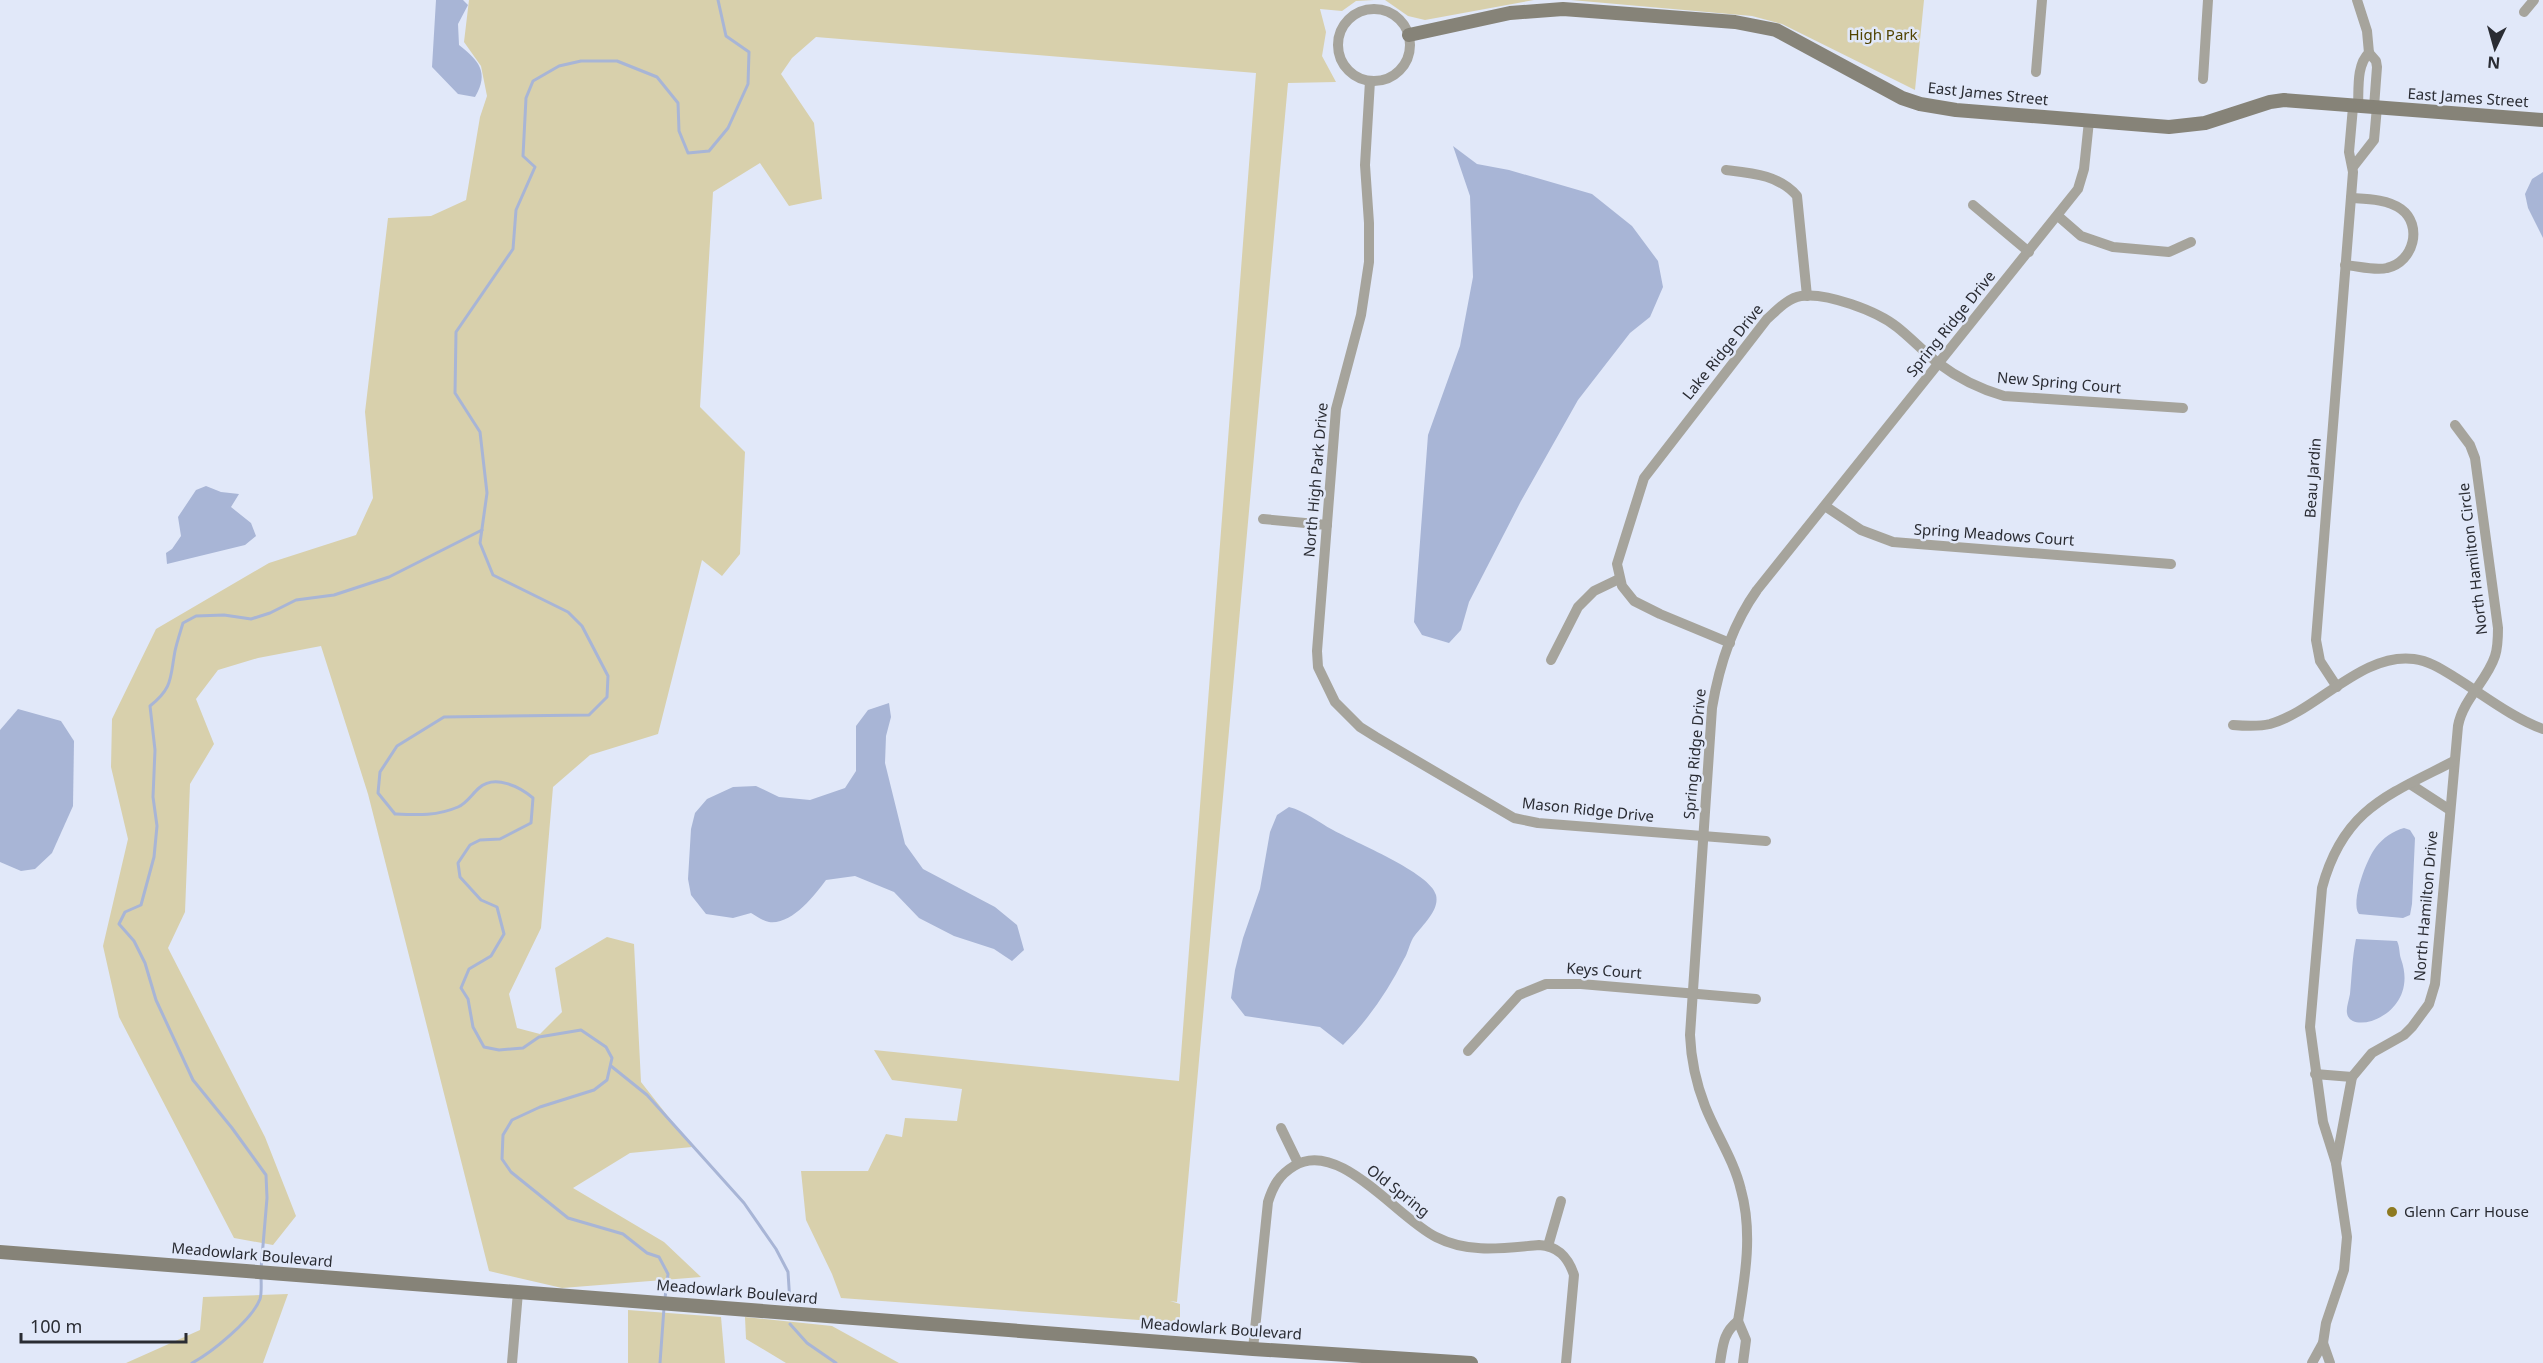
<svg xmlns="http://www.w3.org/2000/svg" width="2543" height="1363" viewBox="0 0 2543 1363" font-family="'Noto Sans',sans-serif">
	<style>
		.green { fill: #d8d0ac }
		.water { fill: #a8b5d6 }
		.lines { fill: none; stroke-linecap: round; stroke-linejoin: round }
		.stream { stroke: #a8b5d6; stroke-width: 3 }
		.street { stroke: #a6a49c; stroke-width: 10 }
		.secondary { stroke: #868378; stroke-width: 14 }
		.poi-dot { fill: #8e7a20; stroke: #e1e8f9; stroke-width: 2 }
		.labels { text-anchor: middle; stroke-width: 5; stroke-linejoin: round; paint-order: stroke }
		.park-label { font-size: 15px; fill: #514300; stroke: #e1e8f9 }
		.street-label { font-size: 15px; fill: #2a2c33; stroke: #e1e8f9 }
		.poi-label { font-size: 15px; fill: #2a2c33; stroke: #e1e8f9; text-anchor: start }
	</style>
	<rect width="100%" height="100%" fill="#e1e8f9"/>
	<g class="green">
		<polygon points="469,0 1374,0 1356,1 1342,11 1320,9 1326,32 1322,56 1336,82 1288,83 1177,1302 1170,1301 1180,1304 1180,1323 841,1298 832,1274 806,1220 801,1171 868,1171 886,1134 902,1137 905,1118 957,1121 962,1089 892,1080 874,1050 1179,1081 1256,73 816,37 792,58 781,74 814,123 822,199 789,206 760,163 713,192 700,407 745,452 740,554 722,576 702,560 658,734 590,755 553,787 541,928 509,994 517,1028 540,1034 562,1012 555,968 607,937 634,944 641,1082 692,1147 630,1153 573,1188 664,1242 701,1277 562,1288 489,1271 368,794 321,646 258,658 218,670 196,699 214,744 190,784 185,912 168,948 265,1137 296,1216 273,1245 234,1238 119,1017 103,946 128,839 111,767 112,719 156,629 269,563 356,535 373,498 365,412 388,218 431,216 466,200 480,117 487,96 481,66 464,42"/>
		<polygon points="1385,0 1534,0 1425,20 1408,16"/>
		<polygon points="1571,0 1924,0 1915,90 1782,24 1752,16"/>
		<polygon points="288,1294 263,1363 126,1363 200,1330 203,1297"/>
		<polygon points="628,1310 721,1317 725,1363 628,1363"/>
		<polygon points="745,1317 832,1326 899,1363 786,1363 746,1339"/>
	</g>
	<g class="water">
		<path d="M 436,0 L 463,0 L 468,5 L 458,24 L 459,45 C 478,60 490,72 475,97 L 458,94 L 432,67 Z"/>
		<polygon points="1453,146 1477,164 1509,170 1592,194 1632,226 1658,261 1663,287 1650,317 1630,333 1578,400 1521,501 1469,602 1461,630 1449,643 1422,635 1414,622 1428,435 1460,346 1473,277 1470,196"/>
		<polygon points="2543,172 2543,238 2528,208 2525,194 2532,179"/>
		<polygon points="206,486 221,492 239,494 231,507 251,523 256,536 245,545 167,564 166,553 172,549 181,536 178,517 196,490"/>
		<path d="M 889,703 L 891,717 L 886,736 L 885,763 L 905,844 L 923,869 L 995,907 L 1017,925 L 1024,950 L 1012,961 L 994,949 L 954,936 L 919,918 L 894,892 L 855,876 L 826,880 C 814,896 792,925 769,922 C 763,921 756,916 751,913 L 733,918 L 706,914 L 691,895 L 688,879 L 691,829 L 695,813 L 707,799 L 733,787 L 756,786 L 779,797 L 810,800 L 845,788 L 856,771 L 856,726 L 868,710 Z"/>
		<polygon points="18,709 61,721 74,741 73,806 52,853 35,869 21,871 0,862 0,730"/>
		<path d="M 1289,807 C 1305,811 1318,822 1333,830 C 1354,842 1431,873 1436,895 C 1440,911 1421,926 1413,938 C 1409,945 1408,953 1404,959 C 1388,991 1368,1020 1343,1045 L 1320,1027 L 1245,1016 L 1231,998 L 1235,970 L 1243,938 L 1260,889 L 1270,832 L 1277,815 Z"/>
		<path d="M 2404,828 L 2410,830 L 2415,838 L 2412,904 L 2410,915 L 2403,918 L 2359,914 C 2350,902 2367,858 2376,847 C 2383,838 2393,831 2404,828 Z"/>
		<path d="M 2356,939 L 2397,941 C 2400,947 2399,953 2401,959 C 2421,1015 2350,1037 2347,1013 C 2346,1008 2349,1000 2350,994 C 2352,975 2352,958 2356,939 Z"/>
	</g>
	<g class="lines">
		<g class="stream">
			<polyline points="611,1066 647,1095 744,1203 776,1249 788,1272 790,1303"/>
			<path d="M 261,1269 L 267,1198 L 266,1175 L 232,1128 L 193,1080 L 156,1000 L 145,963 L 134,941 L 119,924 L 125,912 L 141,905 L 154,857 L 157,826 L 153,797 L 155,750 L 150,706 C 173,688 170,678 175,651 C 177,642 180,633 183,623 L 196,616 L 224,615 L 251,619 L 270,613 L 296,600 L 334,595 L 389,577 L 482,530"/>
			<path d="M 665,1298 L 668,1274 L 659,1257 L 647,1253 L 623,1234 L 568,1218 L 511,1172 L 502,1159 L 503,1135 L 512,1120 L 540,1107 L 594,1090 L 607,1080 L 612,1058 L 606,1047 L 581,1030 L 539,1037 L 523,1048 L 499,1050 L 484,1047 L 473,1027 L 468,999 L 461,988 L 469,969 L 491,956 L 504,934 L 497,907 L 481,900 L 460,877 L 458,863 L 470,845 L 480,840 L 500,839 L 531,823 L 533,798 C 520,787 495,774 479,788 C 472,794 467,803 458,807 C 437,816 418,815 395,814 L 378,793 L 380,772 L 397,746 L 444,717 L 589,715 L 607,697 L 608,676 L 582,626 L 568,612 L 493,575 L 480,543 L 487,493 L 480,432 L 455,393 L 456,332 L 513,249 L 516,210 L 535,167 L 523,156 L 526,98 L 533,81 L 559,66 L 581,61 L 617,61 L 657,77 L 678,103 L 679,131 L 688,153 L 709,151 L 728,128 L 748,84 L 749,52 L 726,36 L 718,0"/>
			<polyline points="790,1324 807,1343 836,1363"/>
			<path d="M 192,1363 C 211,1353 252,1320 260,1299 C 262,1293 261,1282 261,1275"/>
			<polyline points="660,1363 664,1308"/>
		</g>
		<g class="street">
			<polyline points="2357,0 2367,31 2369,53"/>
			<circle cx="1374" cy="45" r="36"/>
			<polyline points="2524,12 2534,0"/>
			<polyline points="2369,53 2376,61 2377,67 2374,107"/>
			<polyline points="2036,72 2042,0"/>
			<polyline points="2203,79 2208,0"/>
			<polyline points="1370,81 1365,165 1369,223 1369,262 1361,315 1336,409 1317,651 1318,667 1335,702 1360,727 1376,737 1514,818 1538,823 1766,841"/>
			<path d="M 2358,107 C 2359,90 2356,65 2369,53"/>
			<polyline points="2353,167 2374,140 2377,107"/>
			<path d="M 1726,170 C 1752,173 1779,175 1797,196 L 1807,296"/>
			<polyline points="1973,205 2029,252"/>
			<polyline points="2058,216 2081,236 2113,247 2169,252 2191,242"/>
			<path d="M 2345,265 C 2358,266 2375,271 2387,268 C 2414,262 2423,225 2401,209 C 2387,199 2367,199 2351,198"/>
			<polyline points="1825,506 1861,530 1893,542 2171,564"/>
			<polyline points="1263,519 1327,525"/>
			<path d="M 1730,643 L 1660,614 L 1634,601 L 1622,586 L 1617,564 L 1644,478 L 1767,319 C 1777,310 1788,298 1801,296 C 1826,292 1877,311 1897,327 C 1911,338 1924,352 1938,363 C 1959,379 1980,389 2004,396 L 2183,408"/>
			<polyline points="1551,660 1578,607 1594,591 1619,579"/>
			<polyline points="2337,687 2320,661 2316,640 2353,172 2349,152 2353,107"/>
			<path d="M 2233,725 C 2245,726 2258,727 2270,724 C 2317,711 2362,652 2414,659 C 2430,661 2443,670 2456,678 C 2482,694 2514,719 2543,729"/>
			<polyline points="2410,784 2450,810"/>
			<polyline points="1468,1051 1519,995 1546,984 1581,984 1756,999"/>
			<polyline points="2315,1074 2352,1077"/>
			<polyline points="1281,1128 1298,1163"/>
			<path d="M 2336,1163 L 2352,1077 L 2372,1053 L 2404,1035 L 2412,1027 L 2429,1004 L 2435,984 L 2458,726 C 2463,699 2487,681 2495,656 C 2498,647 2498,637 2498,628 L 2475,458 L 2470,445 L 2455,425"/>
			<polyline points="1548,1246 1561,1201"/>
			<path d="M 1738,1321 C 1745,1278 1753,1233 1741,1190 C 1734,1160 1716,1134 1705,1106 C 1696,1083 1691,1059 1690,1035 L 1712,708 C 1719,666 1732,625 1757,590 L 2078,189 L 2084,169 L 2089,121"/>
			<polyline points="2323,1343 2330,1363"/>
			<path d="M 1253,1349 L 1268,1202 C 1273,1186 1279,1175 1294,1166 C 1339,1138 1397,1218 1436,1237 C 1469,1254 1504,1248 1539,1245 C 1558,1246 1568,1257 1574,1275 L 1566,1363"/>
			<polyline points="512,1363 518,1292"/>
			<path d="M 1720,1363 C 1723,1345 1723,1333 1738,1321 L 1746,1340 L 1743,1363"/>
			<path d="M 2312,1363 L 2323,1343 L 2326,1323 L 2344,1270 L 2347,1237 L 2336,1163 L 2323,1122 L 2310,1027 L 2322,888 C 2343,809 2388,795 2454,761"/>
		</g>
		<g class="secondary">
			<polyline points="1409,35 1510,13 1563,9 1735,22 1776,30 1902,98 1920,104 1956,110 2169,127 2205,123 2270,102 2284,100 2543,120"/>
			<polyline points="0,1252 1253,1349 1471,1363"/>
		</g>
	</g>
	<circle class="poi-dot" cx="2392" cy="1212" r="6"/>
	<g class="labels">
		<g class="park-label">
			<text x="1883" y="40">High Park</text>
		</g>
		<g class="street-label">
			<text transform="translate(1988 94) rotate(6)" y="5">East James Street</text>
			<text transform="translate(2468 98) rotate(4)" y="5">East James Street</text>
			<text transform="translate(1951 324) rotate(-51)" y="5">Spring Ridge Drive</text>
			<text transform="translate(1723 352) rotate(-51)" y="5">Lake Ridge Drive</text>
			<text transform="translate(2059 383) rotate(5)" y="5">New Spring Court</text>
			<text transform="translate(2313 478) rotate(-86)" y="5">Beau Jardin</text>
			<text transform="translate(1316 480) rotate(-85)" y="5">North High Park Drive</text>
			<text transform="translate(1994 535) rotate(4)" y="5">Spring Meadows Court</text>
			<text transform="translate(2473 559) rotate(-97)" y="5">North Hamilton Circle</text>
			<text transform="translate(1695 754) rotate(-85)" y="5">Spring Ridge Drive</text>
			<text transform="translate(1588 810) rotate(6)" y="5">Mason Ridge Drive</text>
			<text transform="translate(2426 906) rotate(-85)" y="5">North Hamilton Drive</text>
			<text transform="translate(1604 971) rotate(4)" y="5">Keys Court</text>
			<text transform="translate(1398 1191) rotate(38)" y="5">Old Spring</text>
			<text transform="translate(252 1255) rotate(5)" y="5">Meadowlark Boulevard</text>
			<text transform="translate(737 1292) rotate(5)" y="5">Meadowlark Boulevard</text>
			<text transform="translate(1221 1329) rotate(4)" y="5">Meadowlark Boulevard</text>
		</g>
		<g class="poi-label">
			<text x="2404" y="1217">Glenn Carr House</text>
		</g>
	</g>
	<g transform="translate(2495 48) rotate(185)" stroke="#e1e8f9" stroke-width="4.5" paint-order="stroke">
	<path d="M0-4.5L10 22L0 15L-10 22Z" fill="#2a2c33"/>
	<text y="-9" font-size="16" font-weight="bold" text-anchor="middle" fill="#2a2c33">N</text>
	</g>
	<path d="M21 1333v9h165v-9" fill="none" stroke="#2a2c33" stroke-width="3"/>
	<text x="30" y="1333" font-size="18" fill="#2a2c33" stroke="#e1e8f9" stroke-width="4.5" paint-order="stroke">100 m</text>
</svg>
